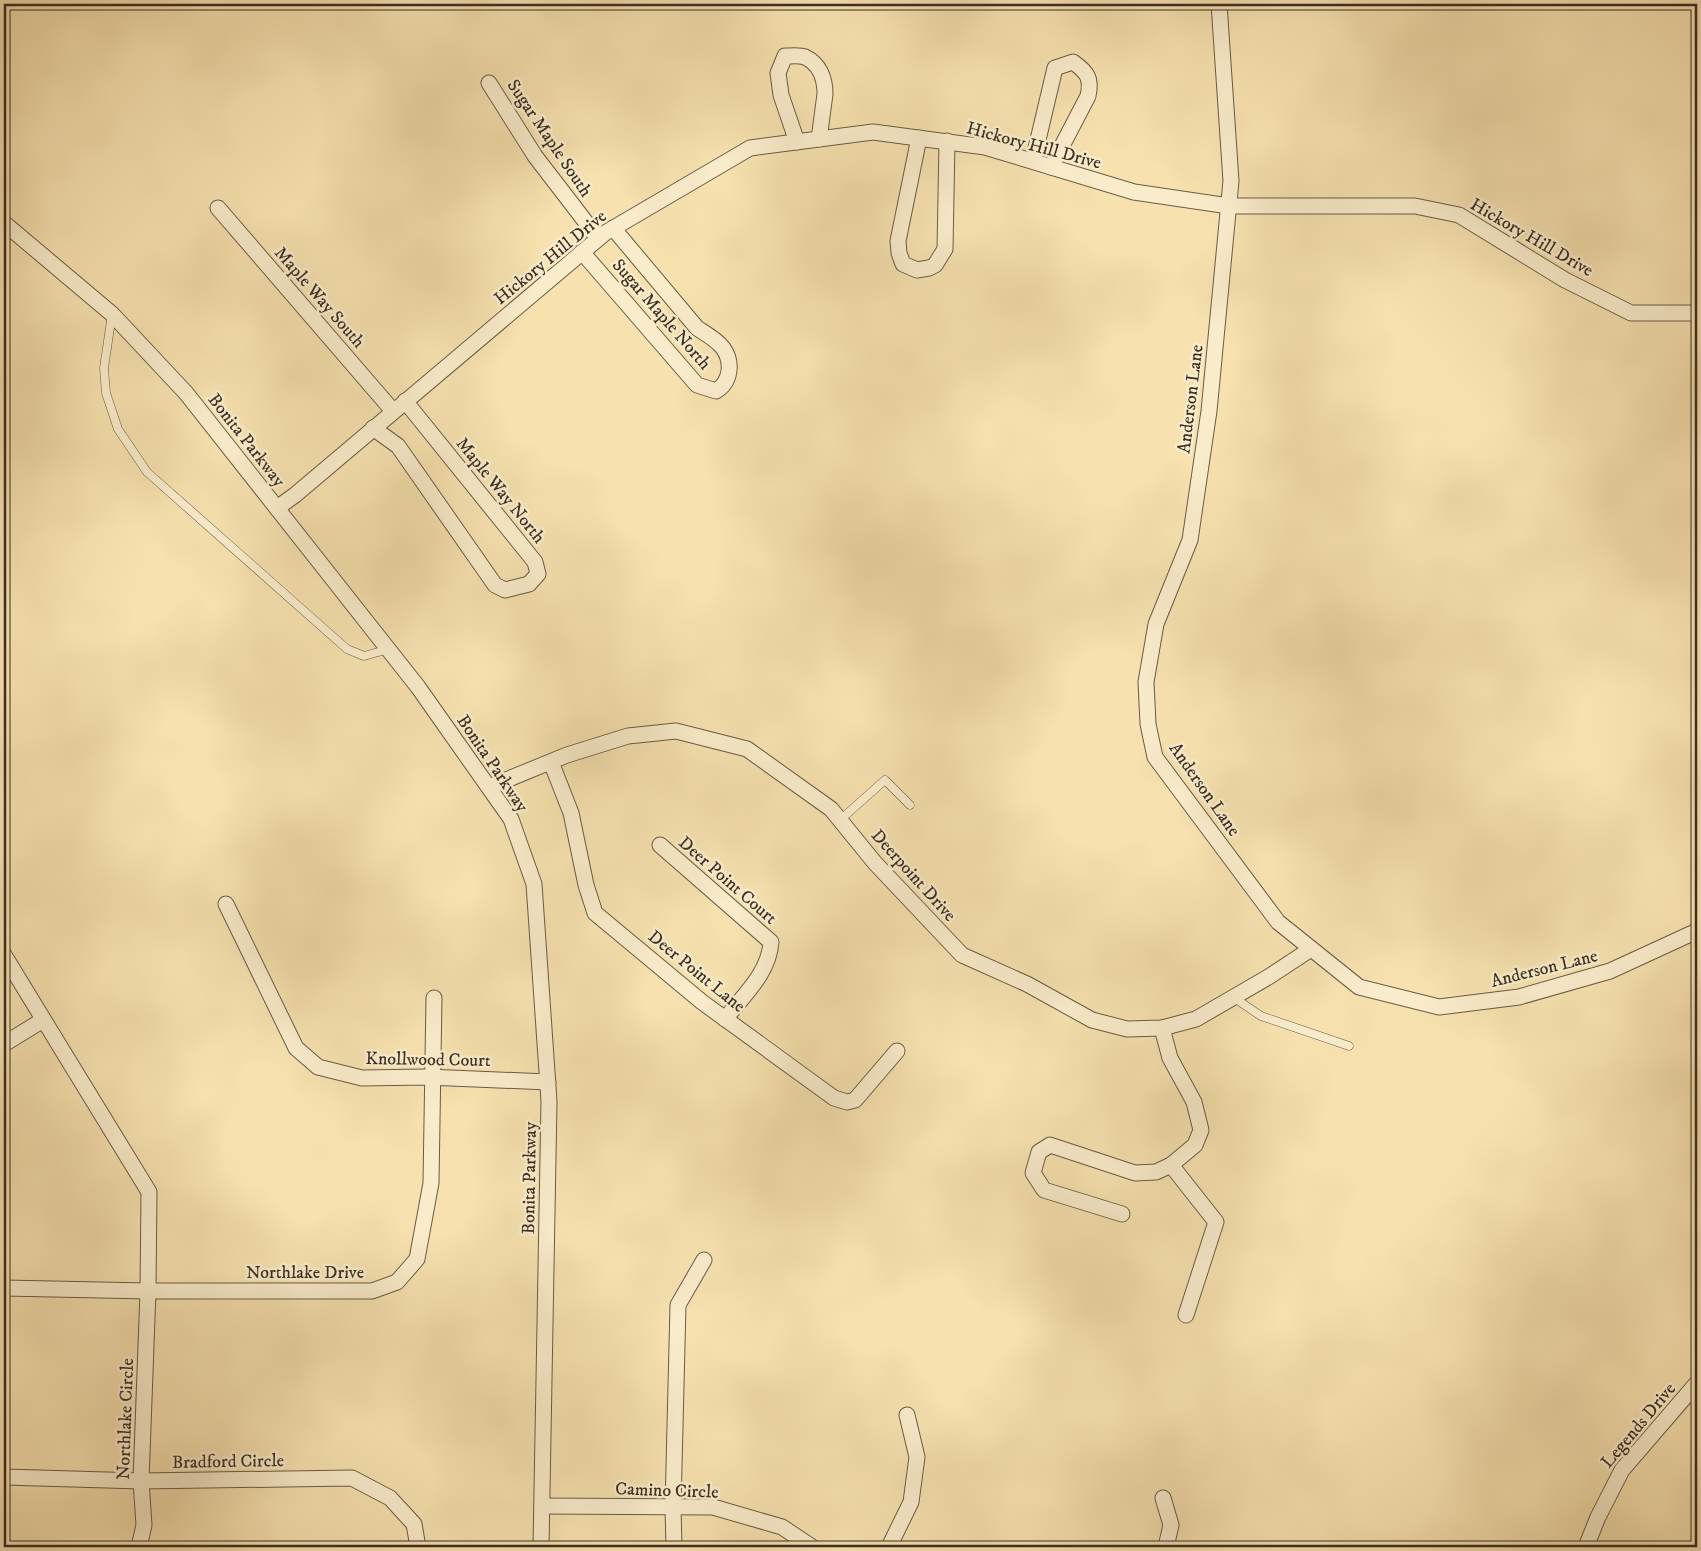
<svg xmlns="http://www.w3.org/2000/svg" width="1701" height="1551" viewBox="0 0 1701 1551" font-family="'IM FELL DW Pica',serif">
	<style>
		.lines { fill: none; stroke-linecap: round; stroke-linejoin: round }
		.service-casing { stroke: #6a5b46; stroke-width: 9 }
		.minor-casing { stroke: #6a5b46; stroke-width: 17 }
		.service { stroke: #f9eccb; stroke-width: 8 }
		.minor { stroke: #f9eccb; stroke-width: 15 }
		.labels { text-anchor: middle; stroke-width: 5; stroke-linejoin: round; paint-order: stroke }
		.street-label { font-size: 18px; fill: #3b2e23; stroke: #f9eccb }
	</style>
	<rect width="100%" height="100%" fill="#f6e1af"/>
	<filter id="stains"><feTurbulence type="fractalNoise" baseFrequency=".004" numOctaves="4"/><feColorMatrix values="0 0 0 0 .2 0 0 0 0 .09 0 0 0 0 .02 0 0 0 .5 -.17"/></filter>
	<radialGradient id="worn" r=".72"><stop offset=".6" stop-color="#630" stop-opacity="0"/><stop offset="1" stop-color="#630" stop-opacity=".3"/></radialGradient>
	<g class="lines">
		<defs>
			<g id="service">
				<polyline points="112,314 104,368 106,393 118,429 147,472 347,649 364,656 389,649"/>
				<polyline points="840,820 885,780 910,805"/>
				<polyline points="1233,997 1261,1016 1349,1046"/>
			</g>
			<g id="minor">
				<polyline points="1219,4 1231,181 1209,411 1190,540 1156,624 1146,682 1148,724 1155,757 1278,922 1359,987 1439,1007 1519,997 1610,971 1697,931"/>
				<polyline points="489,83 535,156 598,238"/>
				<polyline points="919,138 898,241 899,253 903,264 917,270 929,268 935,265 945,249 947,141"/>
				<path d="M 797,142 L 781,95 L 778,73 L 785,56 C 791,56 800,55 805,57 C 820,64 825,79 825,94 L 819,139"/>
				<path d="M 1033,161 L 1055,68 L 1073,62 C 1087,72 1092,78 1088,96 L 1051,167"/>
				<polyline points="218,208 393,411"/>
				<polyline points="4,223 112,314 186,393 418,687 511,819 534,884 549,1101 541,1547"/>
				<path d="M 582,252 L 697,385 L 716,391 C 731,382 733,362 723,348 C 716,339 706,334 697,328 L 613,228"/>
				<polyline points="373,428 398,446 495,585 505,590 529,584 538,574 535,562 405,401"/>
				<polyline points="277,508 295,495 605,233 750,148 819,139 873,132 985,147 1134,192 1229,206 1415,206 1459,215 1565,280 1631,313 1697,313"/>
				<polyline points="551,762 571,813 586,885 595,913 702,1002 834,1098 847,1102 855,1100 897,1051"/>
				<polyline points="489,787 567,755 628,736 676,731 747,749 831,809 875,863 962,955 1027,984 1092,1020 1127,1029 1162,1028 1196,1019 1270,976 1311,949"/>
				<path d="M 660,845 L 771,942 C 769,973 744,995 725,1019"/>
				<polyline points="226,904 296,1048 318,1067 362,1078 426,1077 548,1082"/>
				<polyline points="4,955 149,1192 148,1291 141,1481 144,1525 139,1547"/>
				<polyline points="4,1044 43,1020"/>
				<polyline points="1171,1165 1216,1222 1186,1315"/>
				<polyline points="1122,1214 1044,1190 1033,1173 1039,1152 1050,1145 1135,1173 1156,1172 1171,1165 1195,1145 1201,1130 1194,1102 1170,1058 1162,1028"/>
				<polyline points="4,1288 148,1291 372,1291 397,1282 417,1259 431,1183 434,998"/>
				<polyline points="4,1477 141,1481 352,1478 390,1498 414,1524 418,1547"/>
				<polyline points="1163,1498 1171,1525 1166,1547"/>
				<polyline points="542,1506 713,1507 782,1527 812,1547"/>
				<polyline points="674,1547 673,1507 678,1305 704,1260"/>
				<polyline points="889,1547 911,1502 917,1457 907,1415"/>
				<polyline points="1586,1547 1598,1517 1622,1470 1697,1383"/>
			</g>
		</defs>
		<use href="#service" class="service-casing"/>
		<use href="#minor" class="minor-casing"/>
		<use href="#service" class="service"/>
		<use href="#minor" class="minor"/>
	</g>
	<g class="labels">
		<g class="street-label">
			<text transform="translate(550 138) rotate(56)" y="6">Sugar Maple South</text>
			<text transform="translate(1034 145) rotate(15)" y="6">Hickory Hill Drive</text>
			<text transform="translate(1532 237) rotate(30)" y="6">Hickory Hill Drive</text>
			<text transform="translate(550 257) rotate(-39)" y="6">Hickory Hill Drive</text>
			<text transform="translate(320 297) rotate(49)" y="6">Maple Way South</text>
			<text transform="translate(662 314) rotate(49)" y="6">Sugar Maple North</text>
			<text transform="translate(1190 399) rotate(-83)" y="6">Anderson Lane</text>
			<text transform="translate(247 440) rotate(52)" y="6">Bonita Parkway</text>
			<text transform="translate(501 490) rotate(51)" y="6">Maple Way North</text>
			<text transform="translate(493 763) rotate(56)" y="6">Bonita Parkway</text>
			<text transform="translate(1205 789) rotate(55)" y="6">Anderson Lane</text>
			<text transform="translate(914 875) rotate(48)" y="6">Deerpoint Drive</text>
			<text transform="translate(728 880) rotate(41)" y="6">Deer Point Court</text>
			<text transform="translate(1544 968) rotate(-14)" y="6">Anderson Lane</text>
			<text transform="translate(697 971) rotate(39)" y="6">Deer Point Lane</text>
			<text transform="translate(428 1059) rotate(1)" y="6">Knollwood Court</text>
			<text transform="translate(529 1178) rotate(-89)" y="6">Bonita Parkway</text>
			<text x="305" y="1278">Northlake Drive</text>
			<text transform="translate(125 1419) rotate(-88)" y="6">Northlake Circle</text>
			<text transform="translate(1638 1425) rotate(-50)" y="6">Legends Drive</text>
			<text transform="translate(228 1461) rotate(-1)" y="6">Bradford Circle</text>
			<text transform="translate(667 1490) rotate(2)" y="6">Camino Circle</text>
		</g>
	</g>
	<rect width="1701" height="1551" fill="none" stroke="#f6e1af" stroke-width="20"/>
	<rect x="5" y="5" width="1691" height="1541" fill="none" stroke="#3b2e23" stroke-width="2.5"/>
	<rect x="10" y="10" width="1681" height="1531" fill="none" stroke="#3b2e23"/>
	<rect width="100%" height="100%" filter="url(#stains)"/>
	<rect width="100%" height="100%" fill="url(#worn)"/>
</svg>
